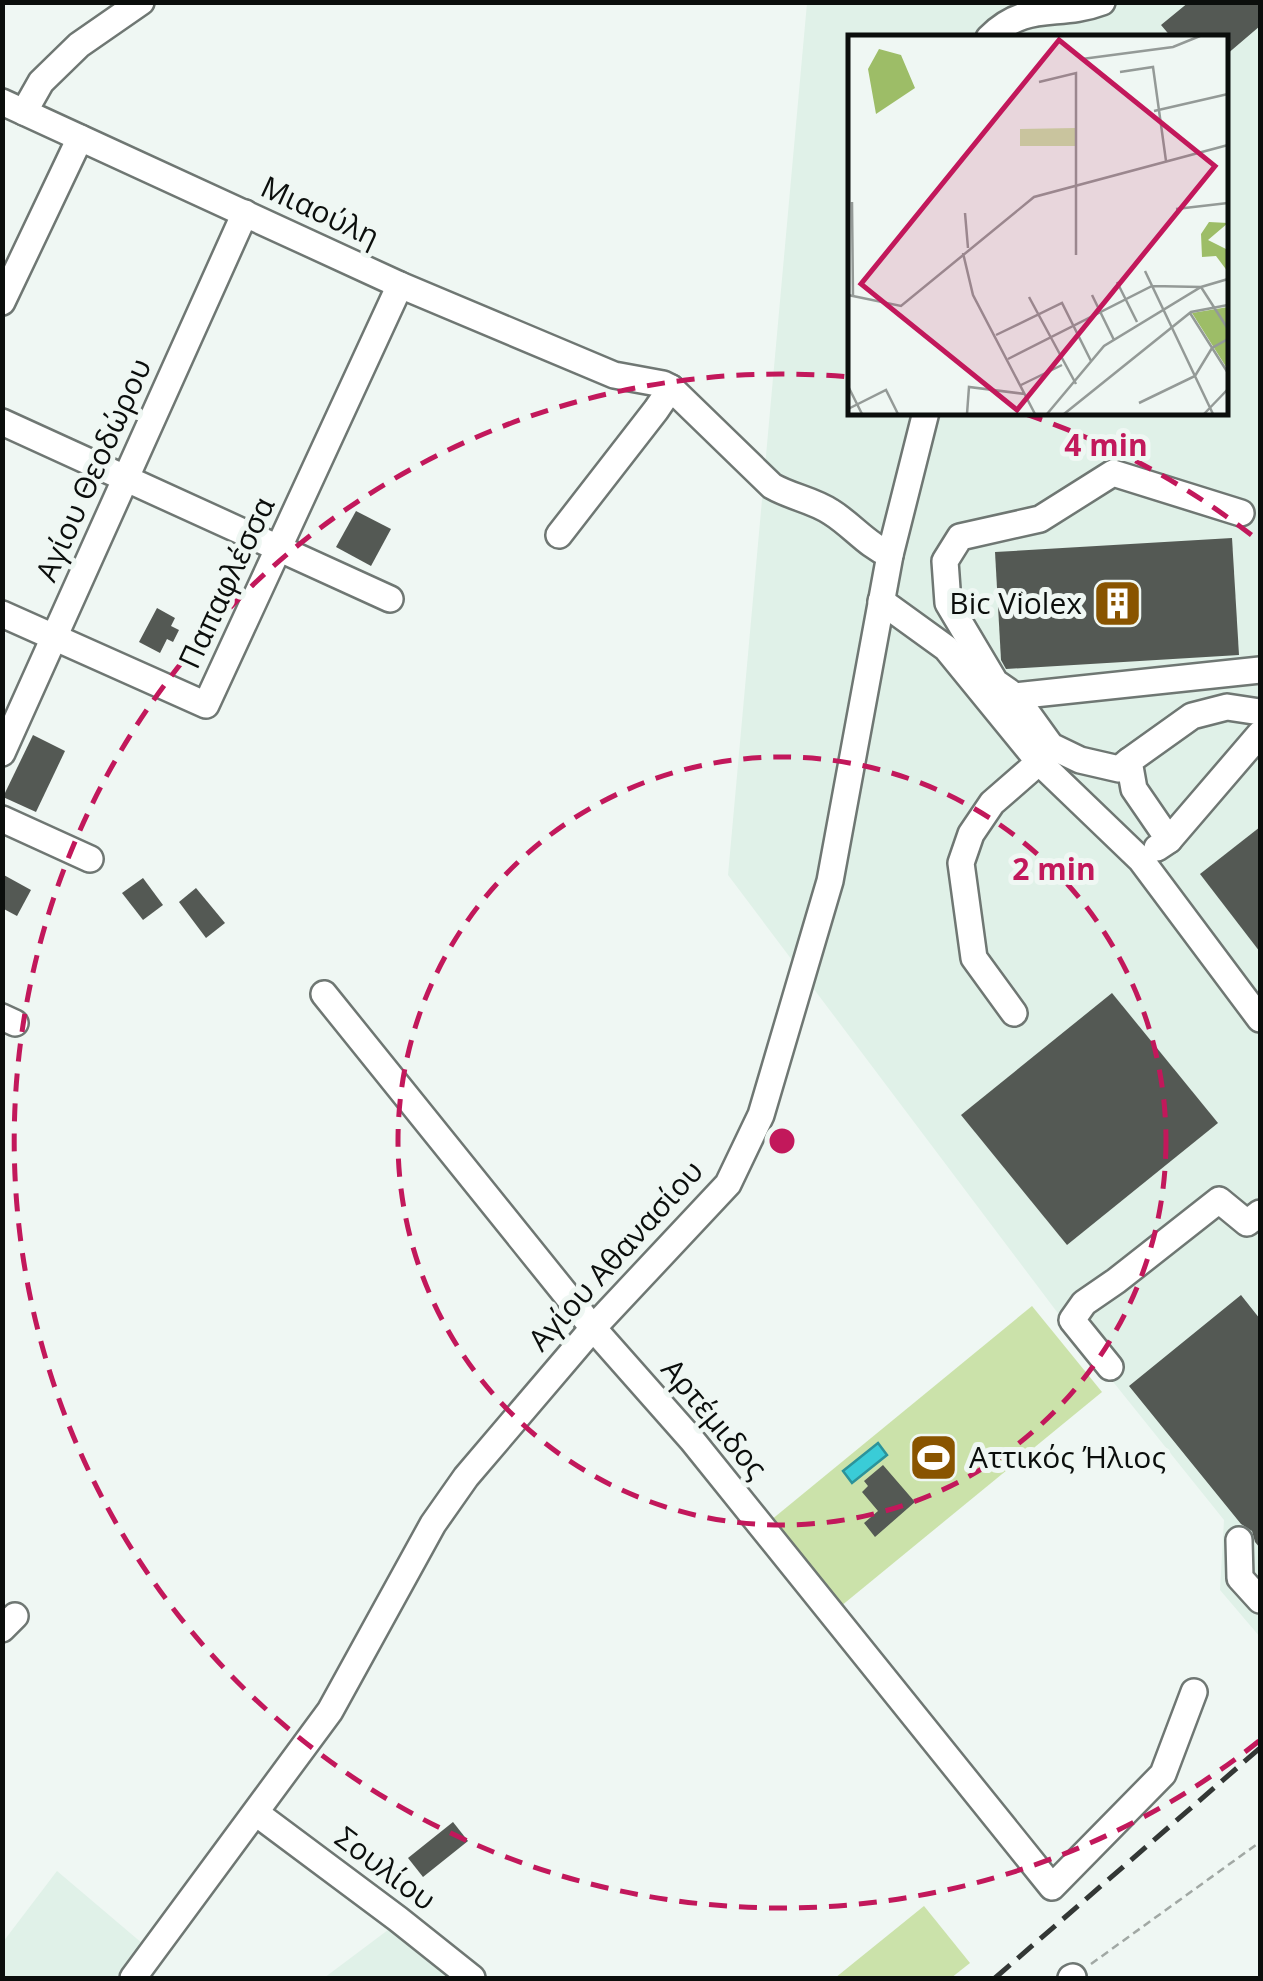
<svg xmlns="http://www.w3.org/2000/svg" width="1263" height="1981" viewBox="0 0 1263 1981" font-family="'Open Sans',sans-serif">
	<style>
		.built { fill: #e0f1e8; fill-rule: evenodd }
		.green { fill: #cbe2aa }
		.water { fill: #3accd7; stroke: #2c939a; stroke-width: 2.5 }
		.building { fill: #545954 }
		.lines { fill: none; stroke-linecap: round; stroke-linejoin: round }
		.minor-casing { stroke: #6f7773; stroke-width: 30 }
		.path { stroke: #a1a8a4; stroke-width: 2.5; stroke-dasharray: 8 5; stroke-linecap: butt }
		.minor { stroke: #fff; stroke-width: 25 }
		.rail { stroke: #333735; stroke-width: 5; stroke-dasharray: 20 10; stroke-linecap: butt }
		.ring { fill: none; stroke: #c2185b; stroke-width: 5; stroke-dasharray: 18 12 }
		.labels { text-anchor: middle; stroke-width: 10; stroke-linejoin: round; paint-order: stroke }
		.street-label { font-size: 30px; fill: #0b0e0c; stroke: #eff7f3 }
		.poi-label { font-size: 30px; fill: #0b0e0c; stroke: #eff7f3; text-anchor: end }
		.inset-road { fill: none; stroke: #949a97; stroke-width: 2.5 }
		.view { fill: #c2185b; fill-opacity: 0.15; stroke: #c2185b; stroke-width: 5 }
		.inset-edge { fill: none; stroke: #0b0e0c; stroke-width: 5 }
		.centre { fill: #c2185b; stroke: #eff7f3; stroke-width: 5 }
		.ring-label { font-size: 30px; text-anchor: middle; font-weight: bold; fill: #c2185b; stroke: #eff7f3; stroke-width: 10; stroke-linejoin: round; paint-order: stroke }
	</style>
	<rect width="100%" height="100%" fill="#eff7f3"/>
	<g class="built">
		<path d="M 807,3 L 1260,3 L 1260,1637 L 1220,1590 L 1224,1520 L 1057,1312 L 728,875 ZM 850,38 L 1226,38 L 1226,412 L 850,412 Z"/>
		<polygon points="57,1871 143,1944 118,1978 3,1978 3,1942"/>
		<polygon points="392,1927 460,1978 324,1978"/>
	</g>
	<g class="green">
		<polygon points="1032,1306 1102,1392 835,1611 765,1525"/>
		<polygon points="924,1906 970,1963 951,1978 835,1978"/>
	</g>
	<polygon class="water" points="878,1443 887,1455 852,1483 843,1471"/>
	<g class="building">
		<polygon points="1189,2 1260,2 1260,26 1226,55 1226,38 1172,38 1161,25"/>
		<polygon points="356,511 391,529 371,566 336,547"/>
		<polygon points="1232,538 1239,655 1006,669 1001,660 995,552"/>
		<polygon points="157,608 175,618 171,626 179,630 173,642 167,639 160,653 139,642"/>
		<polygon points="33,735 65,751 36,812 3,797"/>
		<polygon points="1260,827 1260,952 1200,874"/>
		<polygon points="2,874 31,890 17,916 2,908"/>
		<polygon points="143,878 163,905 143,920 122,893"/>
		<polygon points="196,888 225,923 206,938 179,902"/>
		<polygon points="1112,993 1218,1123 1067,1245 961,1115"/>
		<polygon points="1241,1295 1260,1319 1260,1548 1255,1542 1252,1531 1241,1524 1129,1386"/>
		<polygon points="883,1465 915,1502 875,1537 864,1523 878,1511 862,1492 868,1486 864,1481"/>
		<polygon points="453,1822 468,1841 423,1877 408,1858"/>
	</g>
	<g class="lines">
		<defs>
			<g id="minor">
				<path d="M 989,38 C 1027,0 1057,19 1102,2"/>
				<path d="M 2,102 L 400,285 L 614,375 L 663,384 L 671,388 L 772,486 C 791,497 813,500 831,512 C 852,525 867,545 890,555"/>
				<polyline points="24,112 41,82 79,45 141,2"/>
				<polyline points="2,302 80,138"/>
				<polyline points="2,422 390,599"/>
				<polyline points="1241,513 1113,473 1040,519 960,537 945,561 948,603 995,682 1015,696 1260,670"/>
				<polyline points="559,535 656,410 671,388"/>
				<polyline points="881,601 946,648 1039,762 1141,860 1260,1019"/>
				<polyline points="2,614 206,705 400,285"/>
				<polyline points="1015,696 1051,746 1080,760 1119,769 1129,761"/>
				<polyline points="2,753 245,213"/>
				<polyline points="2,819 90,859"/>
				<polyline points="1169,840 1134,789 1129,761 1192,716 1227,707 1260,712"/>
				<polyline points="1157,848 1169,840 1260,734"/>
				<polyline points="324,994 593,1328 692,1440 1052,1887 1163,1774 1194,1692"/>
				<polyline points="1014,1013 974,958 961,863 971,834 992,803 1039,762"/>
				<polyline points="2,1017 15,1023"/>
				<polyline points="1110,1367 1072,1320 1084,1303 1116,1281 1219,1200 1247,1223 1260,1213"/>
				<polyline points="1239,1540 1240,1578 1260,1600"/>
				<polyline points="2,1629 15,1616"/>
				<polyline points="256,1813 398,1919 472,1978"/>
				<polyline points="133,1978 330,1711 433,1524 466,1477 593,1328 728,1184 761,1115 830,881 890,555 926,412"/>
				<polyline points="1071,1978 1073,1977"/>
			</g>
		</defs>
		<use href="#minor" class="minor-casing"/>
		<polyline class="path" points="1091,1964 1260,1842"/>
		<use href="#minor" class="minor"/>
		<polyline class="rail" points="995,1978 1260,1748"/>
	</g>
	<g class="ring">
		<circle cx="782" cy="1141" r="384"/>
		<path d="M1259 1741A767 767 0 1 1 849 377M1025 414A767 767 0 0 1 1259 541"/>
	</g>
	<defs>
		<symbol id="building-square" viewBox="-11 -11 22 22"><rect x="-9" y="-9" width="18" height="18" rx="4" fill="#895400" stroke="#eff7f3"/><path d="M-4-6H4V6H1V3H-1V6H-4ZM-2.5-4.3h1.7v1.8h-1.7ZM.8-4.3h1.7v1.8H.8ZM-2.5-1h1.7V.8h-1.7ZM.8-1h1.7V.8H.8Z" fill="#fff"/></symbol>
		<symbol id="stadium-square" viewBox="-11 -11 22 22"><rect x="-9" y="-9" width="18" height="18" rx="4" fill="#895400" stroke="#eff7f3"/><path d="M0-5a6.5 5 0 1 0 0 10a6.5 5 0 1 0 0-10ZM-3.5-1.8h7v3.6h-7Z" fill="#fff"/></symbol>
	</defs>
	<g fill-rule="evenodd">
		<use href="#building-square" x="1090" y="576" width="55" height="55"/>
		<use href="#stadium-square" x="906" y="1430" width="55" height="55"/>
	</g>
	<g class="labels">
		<g class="street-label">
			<text transform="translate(320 212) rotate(25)" y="10">Μιαούλη</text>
			<text transform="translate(94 470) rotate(-66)" y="10">Αγίου Θεοδώρου</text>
			<text transform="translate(227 583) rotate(-65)" y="10">Παπαφλέσσα</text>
			<text transform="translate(616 1256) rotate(-48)" y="10">Αγίου Αθανασίου</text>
			<text transform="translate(714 1419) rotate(50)" y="10">Αρτέμιδος</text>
			<text transform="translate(385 1869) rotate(37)" y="10">Σουλίου</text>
		</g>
		<g class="poi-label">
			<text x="1082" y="614">Bic Violex</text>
			<text x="969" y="1468" text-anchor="start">Αττικός Ήλιος</text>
		</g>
	</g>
	<g transform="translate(848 35)">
		<rect width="380" height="380" fill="#eff7f3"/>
		<path d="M 227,93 L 227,111 L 172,111 L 172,94 Z" fill="#cbe2aa"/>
		<path d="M 31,14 L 53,20 L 67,53 L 28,79 L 20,34 ZM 361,187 L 380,188 L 360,205 L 380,215 L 380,237 L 368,221 L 354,222 L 353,199 ZM 380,272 L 380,335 L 344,278 Z" fill="#9dbd67"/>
		<path class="inset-road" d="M 234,24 L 325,12 L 352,1M 272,37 L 305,32 L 318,126M 191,47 L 228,38 L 228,220M 306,76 L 380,59M 4,167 L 5,261M 328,174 L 380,168M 117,178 L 120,213M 115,218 L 125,260 L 187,379M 297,236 L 365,379M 269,247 L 289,287M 0,260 L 53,271 L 186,162 L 380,110M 244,260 L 266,305M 181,262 L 228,349M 342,278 L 380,338M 148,300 L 214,268 L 243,326M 160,324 L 304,251 L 353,252 L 380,294M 173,350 L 214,330M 0,351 L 14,379M 291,368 L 347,341 L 364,313 L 380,304M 0,374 L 38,355 L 50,379M 119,379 L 121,352 L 177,359M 199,379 L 256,311 L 353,252 L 380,244M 216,379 L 343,277 L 380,270M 356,379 L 380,354"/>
		<path class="view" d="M 211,5 L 367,131 L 169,375 L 13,249 Z"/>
		<rect width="380" height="380" class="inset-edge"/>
	</g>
	<circle cx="782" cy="1141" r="15" class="centre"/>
	<g class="ring-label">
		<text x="1106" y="456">4 min</text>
		<text x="1054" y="880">2 min</text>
	</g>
	<rect width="1263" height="1981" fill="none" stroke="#0b0e0c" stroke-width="10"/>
</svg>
